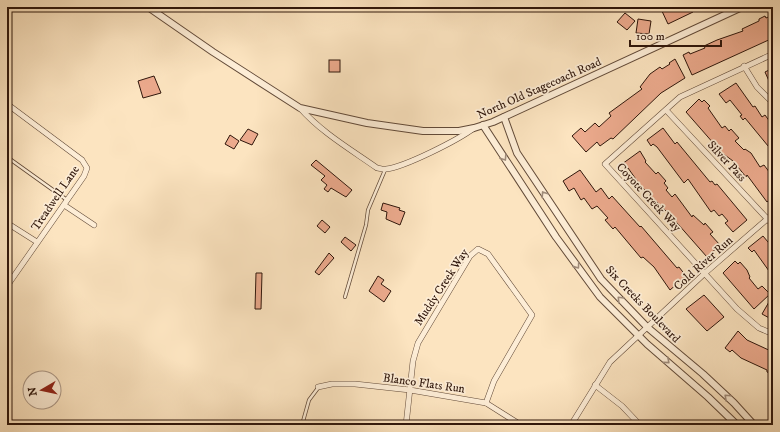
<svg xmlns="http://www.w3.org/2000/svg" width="780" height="432" viewBox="0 0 780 432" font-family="'IM FELL DW Pica',serif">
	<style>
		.building { fill: #ecaa8d; stroke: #2f160b }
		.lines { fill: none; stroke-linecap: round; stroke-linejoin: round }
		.service-casing { stroke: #624a38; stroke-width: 4 }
		.minor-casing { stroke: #624a38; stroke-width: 6 }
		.tertiary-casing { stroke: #624a38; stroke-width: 8 }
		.service { stroke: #fdedd6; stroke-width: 2.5 }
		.minor { stroke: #fdedd6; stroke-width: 5 }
		.tertiary { stroke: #fdedd6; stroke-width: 6 }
		.oneway { stroke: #a08c7b }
		.labels { text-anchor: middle; stroke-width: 3.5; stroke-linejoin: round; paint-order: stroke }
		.street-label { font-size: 12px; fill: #2f160b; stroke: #fdedd6 }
	</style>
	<rect width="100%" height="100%" fill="#fce4c0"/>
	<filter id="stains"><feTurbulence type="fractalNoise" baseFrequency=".005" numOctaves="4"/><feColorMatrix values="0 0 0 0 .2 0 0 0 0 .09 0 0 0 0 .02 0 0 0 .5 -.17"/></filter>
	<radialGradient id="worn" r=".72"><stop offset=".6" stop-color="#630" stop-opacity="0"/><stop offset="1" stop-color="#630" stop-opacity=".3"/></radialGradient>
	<g class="building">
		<polygon points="667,7 691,7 693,12 668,24 661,9"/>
		<polygon points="625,13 635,21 627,30 617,22"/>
		<polygon points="773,15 773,38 692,75 683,55 689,52 690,54 705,48 704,46 717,40 743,31 742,29 759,21 759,19 765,16 766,18"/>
		<polygon points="638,19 651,21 649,34 636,33"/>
		<polygon points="675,59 685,78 661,93 613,139 611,138 600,146 597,142 586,152 572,136 581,128 585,132 595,123 599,127 611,116 609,113 642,89 640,87 650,74 660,67 662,69 670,64 669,63"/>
		<rect x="329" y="60" width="11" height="12"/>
		<polygon points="773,68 773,90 765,72"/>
		<polygon points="154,76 161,93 143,98 138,81"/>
		<polygon points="736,83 753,107 755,106 762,117 765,115 773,126 773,152 745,118 743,120 740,116 742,115 730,100 726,103 719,94"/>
		<polygon points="699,99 702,102 704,100 710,106 708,108 722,128 725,126 729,131 731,129 739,138 735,141 744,150 745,149 751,153 760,167 764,165 773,177 773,197 767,202 747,175 746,177 733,161 722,153 686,112"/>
		<polygon points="663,128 675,144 677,142 710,182 712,181 715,185 717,184 747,220 733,232 725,223 728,221 722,214 719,216 714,210 711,212 688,179 684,183 657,147 653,144 651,146 647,140"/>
		<polygon points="248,129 258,134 252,145 240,140"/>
		<polygon points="230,135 239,141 234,149 225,144"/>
		<polygon points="640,151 646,161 645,162 656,174 658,172 666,181 664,183 668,188 666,190 672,197 675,194 692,217 693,215 704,225 705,223 713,232 710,234 720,245 707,257 670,215 640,185 628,168 626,169 622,164"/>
		<polygon points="316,160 352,190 346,197 331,188 328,192 324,189 327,185 321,180 325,176 311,165"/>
		<polygon points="580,170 596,192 601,188 609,199 612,196 640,227 641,226 677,268 679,267 686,276 670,290 654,267 643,257 641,258 615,227 613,229 605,220 608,218 597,206 592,209 584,198 581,200 574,188 569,191 563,181"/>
		<polygon points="383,203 400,208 399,210 405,212 400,225 386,219 387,212 381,210"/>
		<polygon points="322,220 330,227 325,233 317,226"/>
		<polygon points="763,236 773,248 773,268 769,271 754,250 752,252 748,248"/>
		<polygon points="345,237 356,245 351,251 341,242"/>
		<polygon points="329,253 334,258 319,275 315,272"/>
		<polygon points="735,261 738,264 740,262 747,270 750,277 749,278 758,289 762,286 770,294 754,309 723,273"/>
		<polygon points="256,273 262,273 261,309 255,309"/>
		<polygon points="378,276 384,280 381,284 391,291 384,302 369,291"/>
		<polygon points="704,295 724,317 707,331 686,309"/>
		<polygon points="773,295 773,320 762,314"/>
		<polygon points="738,331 747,340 773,352 771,374 767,372 767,370 741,358 732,350 730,352 725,348"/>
	</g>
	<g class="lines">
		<defs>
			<g id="service">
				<polyline points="7,157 67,200"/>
				<polyline points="345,297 366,225 368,210 385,170"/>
				<polyline points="302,425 309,400 318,388"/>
			</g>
			<g id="minor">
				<polyline points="773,54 680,97 605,164 737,309 759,328 773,334"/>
				<polyline points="744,66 757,87 773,103"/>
				<polyline points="7,104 82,160 87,168 84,176 7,286"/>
				<path d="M 300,108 C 321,132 350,149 377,168 C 380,168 383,170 386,169 C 405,167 458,140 474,128"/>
				<polyline points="666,110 773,225"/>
				<polyline points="64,205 94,225"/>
				<polyline points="7,223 37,242"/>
				<polyline points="595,385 622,406 640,425"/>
				<polyline points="318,387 332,384 355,384 410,390 486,403 521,425"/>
				<polyline points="406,425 413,361 418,343 470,256 478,249 488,254 532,315 494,381 486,403"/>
				<polyline points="571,425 610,362 705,273 773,214"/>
			</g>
			<g id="tertiary">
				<polyline points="148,7 213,52 300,108 367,123 423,131 459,131 474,128 493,122 742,7"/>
				<polyline points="504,117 517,153 601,279 647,327 703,374 734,403 754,425"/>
				<polyline points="483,125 556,237 600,297 647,344 708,397 737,425"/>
			</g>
		</defs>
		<use href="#service" class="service-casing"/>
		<use href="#minor" class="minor-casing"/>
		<use href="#tertiary" class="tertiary-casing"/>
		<use href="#service" class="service"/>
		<use href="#minor" class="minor"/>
		<use href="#tertiary" class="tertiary"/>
	</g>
	<defs><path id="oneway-chevron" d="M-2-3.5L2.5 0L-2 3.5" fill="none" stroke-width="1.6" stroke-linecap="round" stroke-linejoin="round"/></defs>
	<g class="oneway">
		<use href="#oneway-chevron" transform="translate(504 158) rotate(57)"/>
		<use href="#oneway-chevron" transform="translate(544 194) rotate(-123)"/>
		<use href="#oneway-chevron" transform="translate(577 266) rotate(55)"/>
		<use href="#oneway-chevron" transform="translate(620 299) rotate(-134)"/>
		<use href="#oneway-chevron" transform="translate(667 361) rotate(41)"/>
		<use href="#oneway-chevron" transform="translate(727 397) rotate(-137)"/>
	</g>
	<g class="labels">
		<g class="street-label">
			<text transform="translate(539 88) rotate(-24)" y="4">North Old Stagecoach Road</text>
			<text transform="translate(727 161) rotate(47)" y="4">Silver Pass</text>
			<text transform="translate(649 197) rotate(47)" y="4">Coyote Creek Way</text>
			<text transform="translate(55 198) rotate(-56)" y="4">Treadwell Lane</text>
			<text transform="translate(703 263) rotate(-42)" y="4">Cold River Run</text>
			<text transform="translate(441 287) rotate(-57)" y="4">Muddy Creek Way</text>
			<text transform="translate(643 304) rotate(46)" y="4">Six Creeks Boulevard</text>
			<text transform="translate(424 383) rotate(8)" y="4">Blanco Flats Run</text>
		</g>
	</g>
	<rect width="780" height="432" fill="none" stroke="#fce4c0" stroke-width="24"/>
	<rect x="8" y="8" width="764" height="416" fill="none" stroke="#2f160b" stroke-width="2"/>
	<rect x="12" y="12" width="756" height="408" fill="none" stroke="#2f160b"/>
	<g transform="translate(42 390) rotate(261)"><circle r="19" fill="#fdedd6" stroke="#ab9785"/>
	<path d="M0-3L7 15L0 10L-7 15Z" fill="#8f2418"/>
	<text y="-6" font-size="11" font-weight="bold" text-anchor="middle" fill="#2f160b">N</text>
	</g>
	<path d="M630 40v6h91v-6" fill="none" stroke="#2f160b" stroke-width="2"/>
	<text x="636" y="40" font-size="12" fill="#2f160b" stroke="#fdedd6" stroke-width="3" paint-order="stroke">100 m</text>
	<rect width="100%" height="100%" filter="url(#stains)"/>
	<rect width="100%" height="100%" fill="url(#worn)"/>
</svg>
